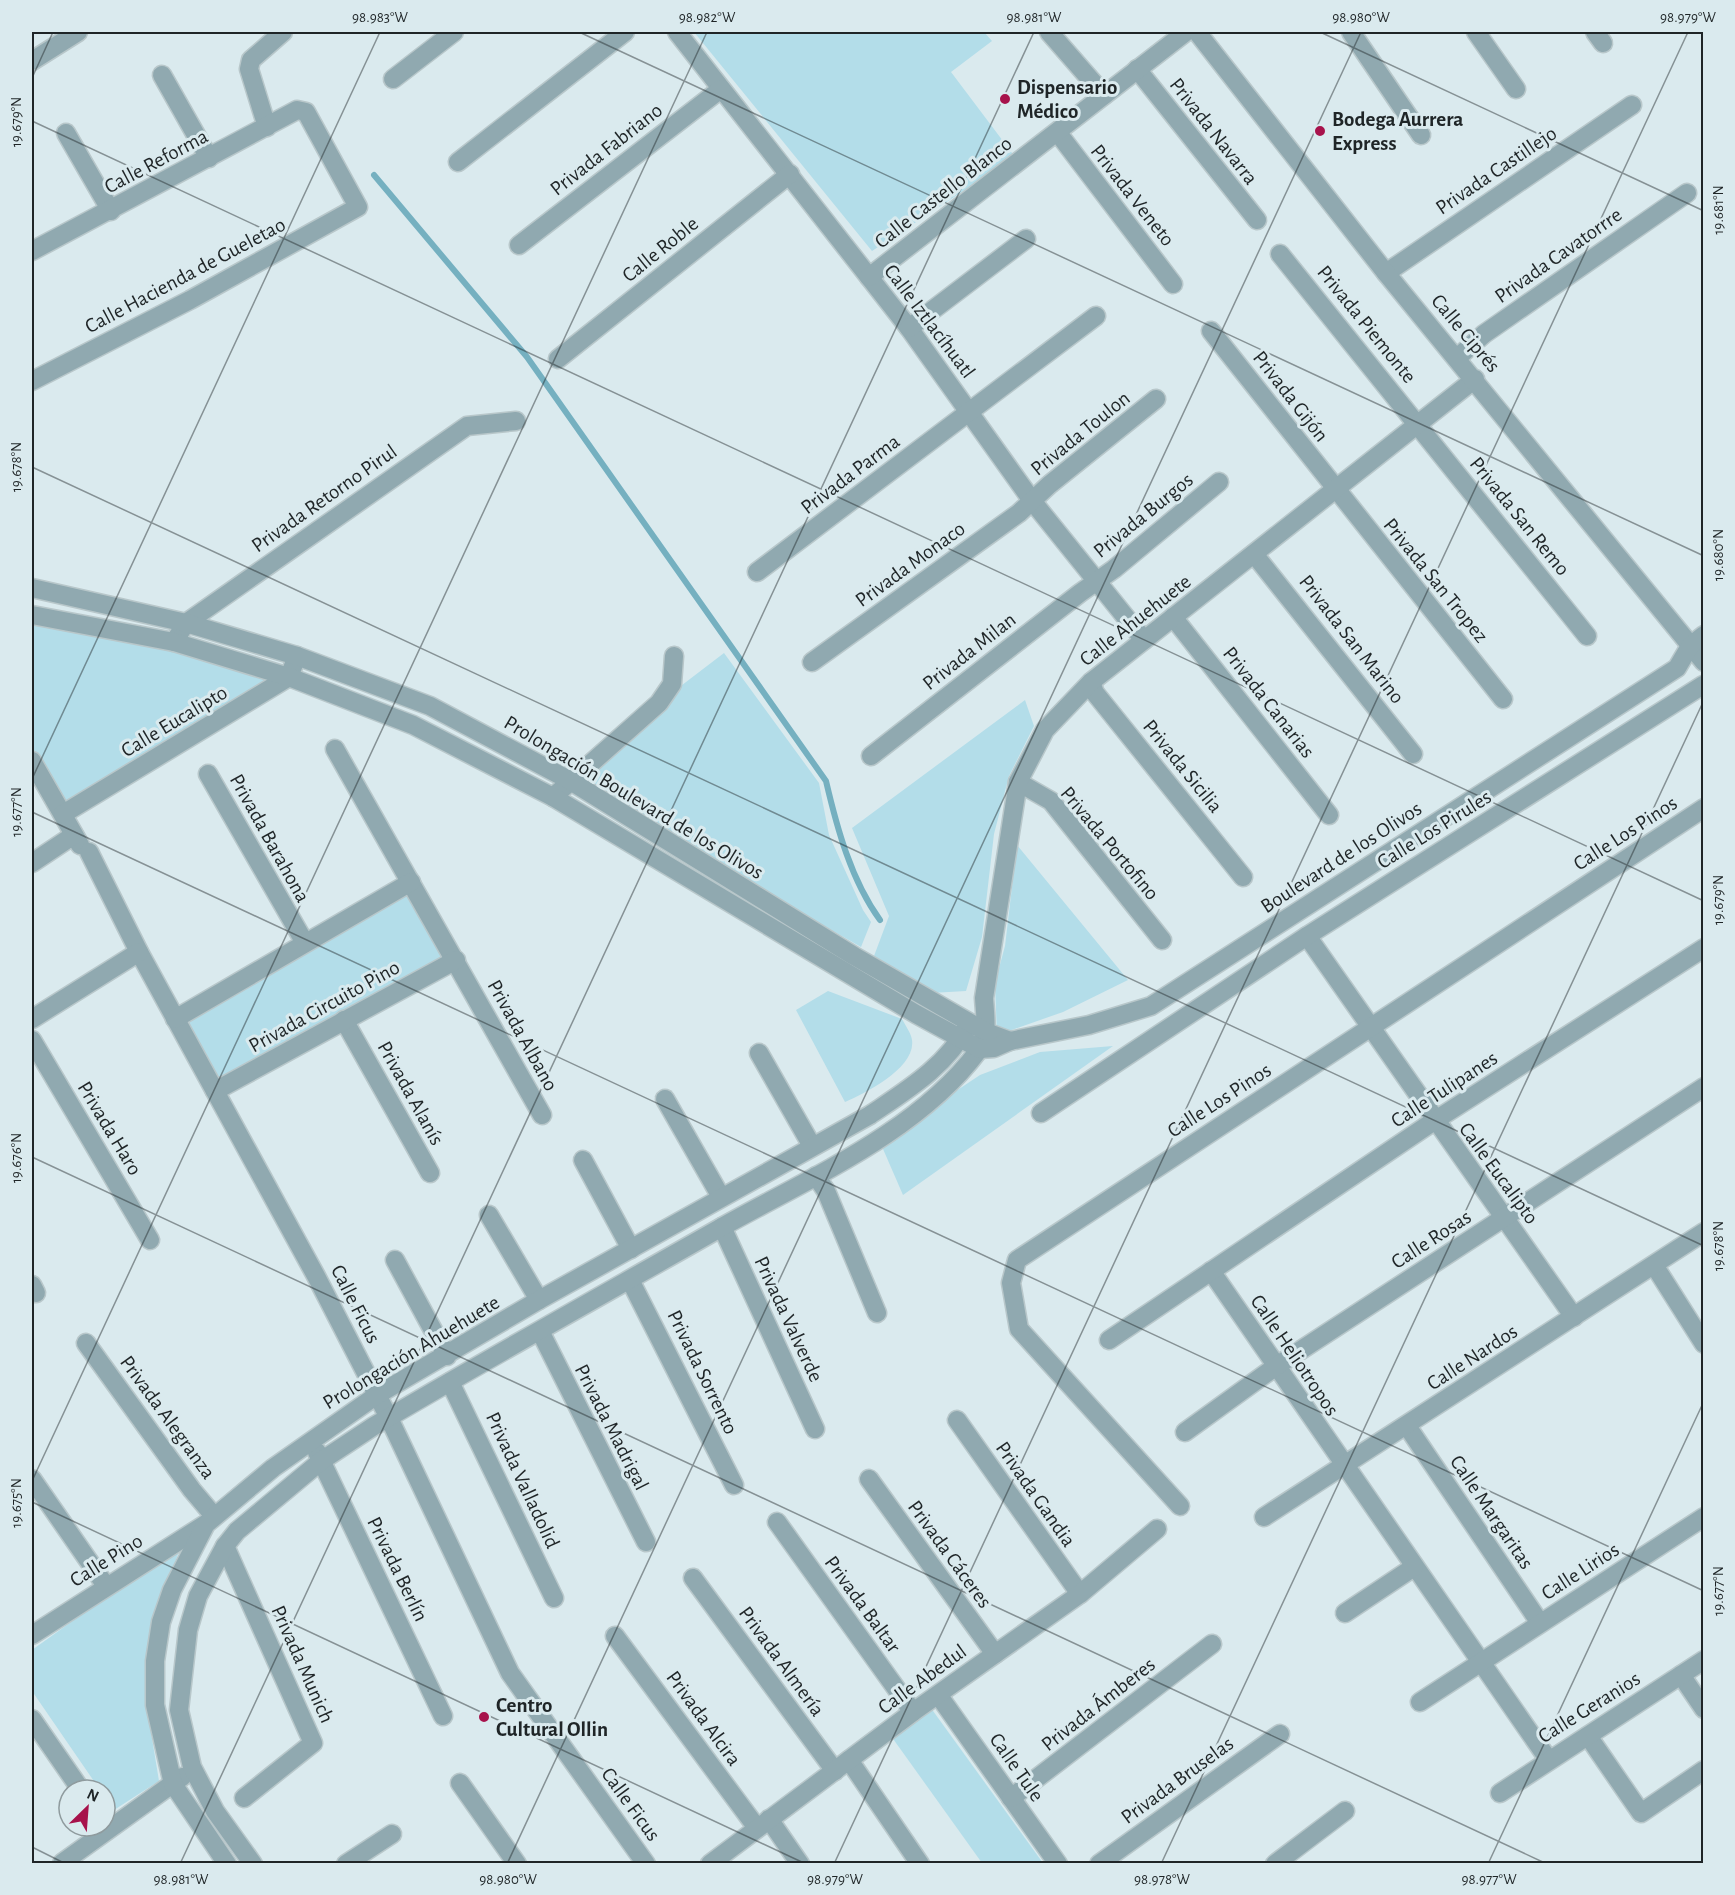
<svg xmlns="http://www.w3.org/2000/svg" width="1735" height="1895" viewBox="0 0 1735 1895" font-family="'Alegreya Sans',sans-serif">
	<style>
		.green { fill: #b3dde9 }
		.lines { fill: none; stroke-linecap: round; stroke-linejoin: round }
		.stream { stroke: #75b0c0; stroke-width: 6 }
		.minor-casing { stroke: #b8c7ca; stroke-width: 21 }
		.tertiary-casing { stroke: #b8c7ca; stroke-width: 21 }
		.minor { stroke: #90a9b0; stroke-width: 18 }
		.tertiary { stroke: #90a9b0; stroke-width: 18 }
		.ticks { fill: none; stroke: #1f2527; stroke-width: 1.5; stroke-opacity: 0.45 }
		.poi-dot { fill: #a7124b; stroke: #daeaee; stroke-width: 2 }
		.labels { text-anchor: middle; stroke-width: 6; stroke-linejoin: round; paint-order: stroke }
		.poi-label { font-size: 21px; font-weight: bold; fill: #1f2527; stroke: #daeaee; text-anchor: start }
		.street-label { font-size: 21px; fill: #1f2527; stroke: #daeaee }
		.neatline { fill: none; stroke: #1f2527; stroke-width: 2 }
		.ticks-label { font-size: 15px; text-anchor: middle; fill: #1f2527 }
	</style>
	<rect width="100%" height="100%" fill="#daeaee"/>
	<g class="green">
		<polygon points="694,32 984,32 992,41 951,72 1015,157 872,251"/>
		<polygon points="32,608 289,677 69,808 32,747"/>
		<polygon points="724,653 819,783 829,835 863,910 871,922 861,947 563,776"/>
		<polygon points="1025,700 1034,726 1009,776 994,834 982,937 966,991 931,993 874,956 889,916 852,828"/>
		<polygon points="1017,845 1128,980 1063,1012 997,1035 995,983 1005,946"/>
		<polygon points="409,882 454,961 222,1087 182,1015"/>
		<path d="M 828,991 L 902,1019 C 905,1025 911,1033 912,1040 C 916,1068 865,1093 845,1102 L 796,1010 Z"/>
		<polygon points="1113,1046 903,1195 883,1149 956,1091 980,1075 1040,1052"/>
		<polygon points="183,1542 153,1617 146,1702 159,1781 114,1810 105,1797 105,1790 100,1790 32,1691 32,1650"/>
		<polygon points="928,1704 1043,1863 982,1863 886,1729"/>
	</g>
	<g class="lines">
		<path class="stream" d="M 374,175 L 527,357 L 826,781 C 837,828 851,880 880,920"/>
		<defs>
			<g id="minor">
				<polyline points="677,32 909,328 1033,502 1144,640"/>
				<polyline points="1049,32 1104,95"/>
				<polyline points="1351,32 1421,135"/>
				<polyline points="1476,32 1516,89"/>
				<polyline points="1595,32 1603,43"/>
				<polyline points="32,61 78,32"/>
				<polyline points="1137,69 1257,220"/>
				<polyline points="162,75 209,158"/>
				<polyline points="393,79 454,32"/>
				<polyline points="267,127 249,69 251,60 283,32"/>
				<polyline points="66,133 111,211"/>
				<polyline points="1058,133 1173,284"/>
				<polyline points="458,162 625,32"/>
				<polyline points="519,245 721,89"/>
				<polyline points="32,251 297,110 306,112 358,207 190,300 32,381"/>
				<polyline points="1280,254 1587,636"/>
				<polyline points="1386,273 1632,105"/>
				<polyline points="869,277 1186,32"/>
				<polyline points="909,328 1026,239"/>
				<polyline points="1211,331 1503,699"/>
				<polyline points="1457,358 1484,334 1687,193"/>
				<polyline points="558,359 790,174"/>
				<polyline points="1254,554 1413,754"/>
				<polyline points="757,572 1096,316"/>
				<polyline points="1173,617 1329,815"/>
				<polyline points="174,642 186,623 467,426 516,421"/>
				<polyline points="812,662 1019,513 1049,485 1156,399"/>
				<polyline points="1091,682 1095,693 1243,877"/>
				<polyline points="335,749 542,1115"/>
				<polyline points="871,756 1080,593 1114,569 1219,482"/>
				<polyline points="32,761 80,845"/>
				<polyline points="208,774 305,943"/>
				<polyline points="1018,782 1051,801 1162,940"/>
				<polyline points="553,797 659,703 672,684 674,656"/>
				<polyline points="63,814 289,677 297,656"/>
				<polyline points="89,852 139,952 316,1276 389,1418 510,1673 646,1864"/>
				<polyline points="32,863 74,835"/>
				<polyline points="1307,936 1574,1317"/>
				<polyline points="32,1019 139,952"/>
				<polyline points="175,1019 411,882"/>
				<polyline points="344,1020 430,1173"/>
				<polyline points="32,1040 150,1240"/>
				<polyline points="759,1053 812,1146"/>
				<polyline points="215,1091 456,960"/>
				<polyline points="665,1099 721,1197"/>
				<polyline points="1041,1113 1307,936 1703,685"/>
				<polyline points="583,1160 631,1249"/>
				<polyline points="816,1176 826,1191 877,1313"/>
				<polyline points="489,1215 539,1300"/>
				<polyline points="722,1227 815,1429"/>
				<polyline points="395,1260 447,1356"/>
				<polyline points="1654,1265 1704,1344"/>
				<polyline points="1211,1271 1548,1759"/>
				<polyline points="630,1280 734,1485"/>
				<polyline points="32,1285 36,1293"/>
				<polyline points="540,1331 646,1542"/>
				<polyline points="1109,1340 1434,1121 1704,948"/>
				<polyline points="86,1343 192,1490 214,1516"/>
				<polyline points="450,1382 554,1598"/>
				<polyline points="957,1420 1080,1594"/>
				<polyline points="1407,1426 1540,1623"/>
				<polyline points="1185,1432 1275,1367 1704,1087"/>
				<polyline points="317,1452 443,1716"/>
				<polyline points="32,1479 106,1586"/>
				<polyline points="869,1479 995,1654"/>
				<polyline points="1180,1506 1019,1329 1011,1283 1017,1260 1704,808"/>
				<polyline points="1264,1517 1704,1232"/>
				<polyline points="777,1522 913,1712"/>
				<polyline points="225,1546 313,1743 244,1798"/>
				<polyline points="693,1578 835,1771"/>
				<polyline points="1345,1613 1414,1567"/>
				<polyline points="32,1635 204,1525"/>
				<polyline points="615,1636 757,1828"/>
				<polyline points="1681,1675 1704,1709"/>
				<polyline points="939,1696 1058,1864"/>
				<polyline points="1420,1702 1704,1517"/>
				<polyline points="32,1719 81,1790"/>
				<polyline points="1588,1736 1641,1813 1704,1770"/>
				<polyline points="849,1760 920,1864"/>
				<polyline points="460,1783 517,1864"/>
				<polyline points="1500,1793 1704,1660"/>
				<polyline points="1011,1798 1212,1644"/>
				<polyline points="769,1819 800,1864"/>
				<polyline points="62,1863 182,1777"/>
				<path d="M 227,1864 L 173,1784 L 155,1705 L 155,1661 L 161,1622 L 172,1590 L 206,1524 L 273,1468 L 377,1395 L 539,1300 L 870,1115 C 907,1090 947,1066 968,1025"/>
				<path d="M 253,1864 L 215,1811 L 192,1767 L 179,1710 L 188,1630 L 198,1596 L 225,1546 L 237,1531 L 321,1461 L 374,1426 C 489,1358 606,1293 722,1227 C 809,1178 917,1133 978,1051 C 989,1036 985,1015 984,998 L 1018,782 L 1045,730 L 1091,682 L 1475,379"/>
				<polyline points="346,1864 392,1834"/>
				<polyline points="710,1864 913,1712 1080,1594 1157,1529"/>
				<polyline points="1099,1864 1280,1734"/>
				<polyline points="1275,1864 1345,1811"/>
			</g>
			<g id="tertiary">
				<polyline points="1197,32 1386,273 1704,662"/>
				<polyline points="32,588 186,623 297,656 430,706 569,780 854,956 986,1032 1010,1041"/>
				<polyline points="32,615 174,642 289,677 413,725 553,797 916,1014 980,1049 994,1048 1010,1041 1089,1025 1151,1006 1677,668 1690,646 1704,635"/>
			</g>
		</defs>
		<use href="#minor" class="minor-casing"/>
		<use href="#tertiary" class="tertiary-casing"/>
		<use href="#minor" class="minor"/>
		<use href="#tertiary" class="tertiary"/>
	</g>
	<path class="ticks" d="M 579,32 L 1704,556M 1320,32 L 1704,211M 32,78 L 53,32M 32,121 L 1704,901M 32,467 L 1704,1246M 32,779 L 380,32M 32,812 L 1704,1591M 32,1157 L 1547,1864M 32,1481 L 707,32M 32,1502 L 806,1864M 32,1847 L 66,1864M 180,1864 L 1034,32M 507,1864 L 1361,32M 834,1864 L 1688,32M 1161,1864 L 1704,700M 1488,1864 L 1704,1401"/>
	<g class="poi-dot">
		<circle cx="1005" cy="99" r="6"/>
		<circle cx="1320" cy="131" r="6"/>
		<circle cx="484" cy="1717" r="6"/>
	</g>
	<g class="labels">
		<g class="poi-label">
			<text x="1017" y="94">Dispensario<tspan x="1017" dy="24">Médico</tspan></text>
			<text x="1332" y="126">Bodega Aurrera<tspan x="1332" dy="24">Express</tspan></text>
			<text x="496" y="1712">Centro<tspan x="496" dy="24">Cultural Ollin</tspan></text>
		</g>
		<g class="street-label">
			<text transform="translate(1214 131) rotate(52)" y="7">Privada Navarra</text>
			<text transform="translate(606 149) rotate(-38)" y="7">Privada Fabriano</text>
			<text transform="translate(156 161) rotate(-28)" y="7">Calle Reforma</text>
			<text transform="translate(1496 170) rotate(-34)" y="7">Privada Castillejo</text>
			<text transform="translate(943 192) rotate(-38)" y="7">Calle Castello Blanco</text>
			<text transform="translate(1133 195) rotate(52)" y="7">Privada Veneto</text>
			<text transform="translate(660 249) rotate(-39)" y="7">Calle Roble</text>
			<text transform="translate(1558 255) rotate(-35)" y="7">Privada Cavatorrre</text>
			<text transform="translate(185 275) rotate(-28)" y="7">Calle Hacienda de Gueletao</text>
			<text transform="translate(930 321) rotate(53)" y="7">Calle Iztlacíhuatl</text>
			<text transform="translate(1367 324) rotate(51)" y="7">Privada Piemonte</text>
			<text transform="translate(1466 333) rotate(50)" y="7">Calle Ciprés</text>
			<text transform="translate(1291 396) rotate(52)" y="7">Privada Gijón</text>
			<text transform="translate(1080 433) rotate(-39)" y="7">Privada Toulon</text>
			<text transform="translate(850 474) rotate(-37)" y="7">Privada Parma</text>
			<text transform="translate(324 498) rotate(-35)" y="7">Privada Retorno Pirul</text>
			<text transform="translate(1143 515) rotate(-39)" y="7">Privada Burgos</text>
			<text transform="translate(1520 516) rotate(51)" y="7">Privada San Remo</text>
			<text transform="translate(910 564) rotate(-36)" y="7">Privada Monaco</text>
			<text transform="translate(1436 580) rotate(51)" y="7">Privada San Tropez</text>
			<text transform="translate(1135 620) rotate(-38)" y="7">Calle Ahuehuete</text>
			<text transform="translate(1352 639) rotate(52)" y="7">Privada San Marino</text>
			<text transform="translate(969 651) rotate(-38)" y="7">Privada Milan</text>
			<text transform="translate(1269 702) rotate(52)" y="7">Privada Canarias</text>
			<text transform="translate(174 721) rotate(-31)" y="7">Calle Eucalipto</text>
			<text transform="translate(1183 766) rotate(51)" y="7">Privada Sicilia</text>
			<text transform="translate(634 797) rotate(31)" y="7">Prolongación Boulevard de los Olivos</text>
			<text transform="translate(1434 829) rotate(-32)" y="7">Calle Los Pirules</text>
			<text transform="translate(1625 833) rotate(-33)" y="7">Calle Los Pinos</text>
			<text transform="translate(270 838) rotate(61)" y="7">Privada Barahona</text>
			<text transform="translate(1110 843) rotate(50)" y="7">Privada Portofino</text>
			<text transform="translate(1341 857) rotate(-33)" y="7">Boulevard de los Olivos</text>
			<text transform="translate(324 1006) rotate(-29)" y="7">Privada Circuito Pino</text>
			<text transform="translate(523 1035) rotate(61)" y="7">Privada Albano</text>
			<text transform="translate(1444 1089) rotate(-33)" y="7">Calle Tulipanes</text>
			<text transform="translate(411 1093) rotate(61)" y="7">Privada Alanís</text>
			<text transform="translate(1219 1100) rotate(-33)" y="7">Calle Los Pinos</text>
			<text transform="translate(110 1128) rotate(59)" y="7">Privada Haro</text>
			<text transform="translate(1499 1173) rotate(54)" y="7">Calle Eucalipto</text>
			<text transform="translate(1431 1239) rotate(-33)" y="7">Calle Rosas</text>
			<text transform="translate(356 1304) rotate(63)" y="7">Calle Ficus</text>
			<text transform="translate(789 1319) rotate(65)" y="7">Privada Valverde</text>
			<text transform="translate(411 1352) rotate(-31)" y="7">Prolongación Ahuehuete</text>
			<text transform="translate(1295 1355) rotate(56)" y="7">Calle Heliotropos</text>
			<text transform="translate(1472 1357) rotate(-33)" y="7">Calle Nardos</text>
			<text transform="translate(703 1372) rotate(64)" y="7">Privada Sorrento</text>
			<text transform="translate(168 1417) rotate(54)" y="7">Privada Alegranza</text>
			<text transform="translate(612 1427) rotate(63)" y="7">Privada Madrigal</text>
			<text transform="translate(523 1480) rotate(65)" y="7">Privada Valladolid</text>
			<text transform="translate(1036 1494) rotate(55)" y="7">Privada Gandia</text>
			<text transform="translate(1492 1512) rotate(56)" y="7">Calle Margaritas</text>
			<text transform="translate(950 1554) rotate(54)" y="7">Privada Cáceres</text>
			<text transform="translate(106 1560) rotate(-32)" y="7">Calle Pino</text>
			<text transform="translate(398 1569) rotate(64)" y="7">Privada Berlín</text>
			<text transform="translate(1580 1571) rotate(-33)" y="7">Calle Lirios</text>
			<text transform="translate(863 1604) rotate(54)" y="7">Privada Baltar</text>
			<text transform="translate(782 1661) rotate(54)" y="7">Privada Almería</text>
			<text transform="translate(303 1664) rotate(66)" y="7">Privada Munich</text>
			<text transform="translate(922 1679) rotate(-36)" y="7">Calle Abedul</text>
			<text transform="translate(1098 1704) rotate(-38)" y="7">Privada Ámberes</text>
			<text transform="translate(1589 1707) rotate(-32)" y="7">Calle Geranios</text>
			<text transform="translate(704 1718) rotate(54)" y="7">Privada Alcira</text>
			<text transform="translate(1017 1767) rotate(55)" y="7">Calle Tule</text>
			<text transform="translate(1177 1780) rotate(-36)" y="7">Privada Bruselas</text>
			<text transform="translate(631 1804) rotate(54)" y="7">Calle Ficus</text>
		</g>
	</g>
	<rect width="1735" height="1895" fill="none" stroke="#daeaee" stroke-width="66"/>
	<g transform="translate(87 1808) rotate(25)"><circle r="28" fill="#daeaee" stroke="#8f9b9e" stroke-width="1.5"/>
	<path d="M0-4.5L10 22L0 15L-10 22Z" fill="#a7124b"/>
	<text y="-9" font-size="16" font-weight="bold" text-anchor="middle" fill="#1f2527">N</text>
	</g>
	<rect x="33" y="33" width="1669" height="1829" class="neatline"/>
	<g class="ticks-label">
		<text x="380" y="22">98.983°W</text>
		<text x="707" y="22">98.982°W</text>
		<text x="1034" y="22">98.981°W</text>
		<text x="1361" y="22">98.980°W</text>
		<text x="1688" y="22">98.979°W</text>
		<text transform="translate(16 122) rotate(-90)" y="5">19.679°N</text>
		<text transform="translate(1718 210) rotate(-90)" y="5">19.681°N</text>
		<text transform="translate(16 467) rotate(-90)" y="5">19.678°N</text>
		<text transform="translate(1718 555) rotate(-90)" y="5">19.680°N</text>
		<text transform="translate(16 812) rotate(-90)" y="5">19.677°N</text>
		<text transform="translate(1718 900) rotate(-90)" y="5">19.679°N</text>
		<text transform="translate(16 1158) rotate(-90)" y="5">19.676°N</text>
		<text transform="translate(1718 1246) rotate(-90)" y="5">19.678°N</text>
		<text transform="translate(16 1503) rotate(-90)" y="5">19.675°N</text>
		<text transform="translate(1718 1591) rotate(-90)" y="5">19.677°N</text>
		<text x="181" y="1884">98.981°W</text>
		<text x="508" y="1884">98.980°W</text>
		<text x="835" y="1884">98.979°W</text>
		<text x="1162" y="1884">98.978°W</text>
		<text x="1489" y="1884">98.977°W</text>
	</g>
</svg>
